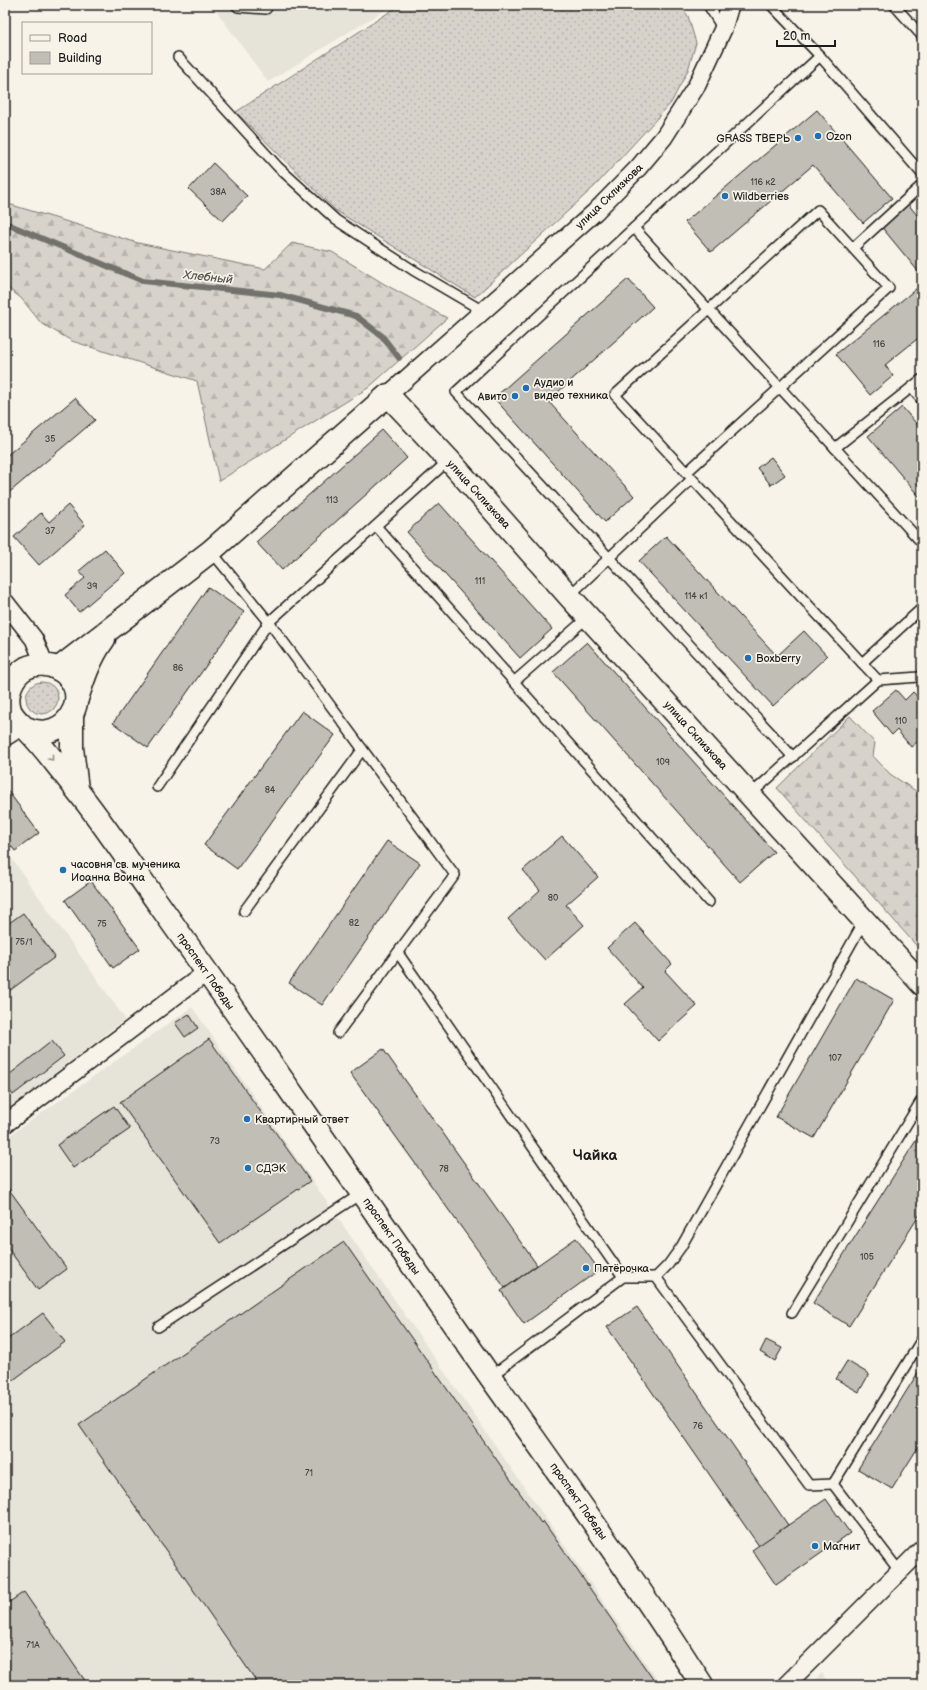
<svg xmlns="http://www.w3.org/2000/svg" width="927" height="1690" viewBox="0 0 927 1690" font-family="'Balsamiq Sans',sans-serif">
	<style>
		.built { fill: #e6e3d9 }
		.grass { fill: url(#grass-dots); stroke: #7a7874 }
		.forest { fill: url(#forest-firs); stroke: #7a7874 }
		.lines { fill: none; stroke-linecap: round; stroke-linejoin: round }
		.stream { stroke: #72716c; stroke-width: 6 }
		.building { fill: #c0beb5; stroke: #1c1c1c }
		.lane-casing { stroke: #1c1c1c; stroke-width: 12 }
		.street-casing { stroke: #1c1c1c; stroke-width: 20 }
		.secondary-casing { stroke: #1c1c1c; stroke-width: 25 }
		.lane { stroke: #f7f3e8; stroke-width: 9 }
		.street { stroke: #f7f3e8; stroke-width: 17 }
		.secondary { stroke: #f7f3e8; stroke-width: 22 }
		.oneway { stroke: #94928c }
		.poi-dot { fill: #1f6fb2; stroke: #f7f3e8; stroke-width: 1.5 }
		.labels { text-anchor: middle; stroke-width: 3.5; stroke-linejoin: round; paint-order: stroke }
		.number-label { font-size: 9px; fill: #454442 }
		.poi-label { font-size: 11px; fill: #1c1c1c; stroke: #f7f3e8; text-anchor: start }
		.street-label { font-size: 11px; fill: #1c1c1c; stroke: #f7f3e8 }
		.water-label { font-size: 12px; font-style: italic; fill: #565452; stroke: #f7f3e8 }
		.district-label { font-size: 15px; font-weight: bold; fill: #1c1c1c; stroke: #f7f3e8 }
	</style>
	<defs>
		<pattern id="grass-dots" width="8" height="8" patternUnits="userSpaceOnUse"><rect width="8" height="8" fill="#d7d3cb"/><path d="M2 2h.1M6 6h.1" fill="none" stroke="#b8b5ae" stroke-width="1.8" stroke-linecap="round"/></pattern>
		<pattern id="forest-firs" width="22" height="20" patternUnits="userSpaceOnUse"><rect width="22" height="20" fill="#d7d3cb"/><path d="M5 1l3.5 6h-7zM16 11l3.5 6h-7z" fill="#b8b5ae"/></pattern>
	</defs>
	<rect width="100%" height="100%" fill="#f7f3e8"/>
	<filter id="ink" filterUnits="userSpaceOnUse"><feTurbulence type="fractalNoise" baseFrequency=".025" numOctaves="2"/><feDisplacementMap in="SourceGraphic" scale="8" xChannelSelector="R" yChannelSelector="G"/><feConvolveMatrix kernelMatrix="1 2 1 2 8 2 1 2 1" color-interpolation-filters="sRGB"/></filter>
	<g filter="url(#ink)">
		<g class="built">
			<polygon points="212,5 393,5 268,82"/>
			<polygon points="5,849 125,1019 5,1112"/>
			<polygon points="192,1007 661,1685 5,1685 5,1139"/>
			<polygon points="822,1673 829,1685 810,1685"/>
		</g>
		<g class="grass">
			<polygon points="400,5 680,5 688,16 696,43 688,70 671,103 596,185 475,297 335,210 236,112"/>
			<circle cx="42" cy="698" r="16"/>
		</g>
		<g class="forest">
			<polygon points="5,203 138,243 265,269 292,243 332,252 386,285 447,318 368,388 219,481 197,381 72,341 41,323 21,298 5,286"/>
			<polygon points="850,716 875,743 873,756 890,774 922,795 922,952 777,788"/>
		</g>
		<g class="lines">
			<polyline class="stream" points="5,223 143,281 280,295 356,316 382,336 399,358"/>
		</g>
		<g class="building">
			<polygon points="817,110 892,198 863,223 813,165 711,252 685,222"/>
			<polygon points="213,163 247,196 223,221 189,189"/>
			<polygon points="907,203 922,221 922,276 880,225"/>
			<polygon points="628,279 653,307 548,401 634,496 605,522 494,398"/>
			<polygon points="922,284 922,335 885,365 893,376 870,395 836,354"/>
			<polygon points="75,398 95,420 5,496 5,457"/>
			<polygon points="902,407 922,430 922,500 868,436"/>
			<polygon points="382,430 407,458 282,570 256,542"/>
			<polygon points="771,457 785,475 771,485 757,468"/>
			<polygon points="439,503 552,629 520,658 407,532"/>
			<polygon points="68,505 85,525 39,565 14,537 41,513 49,522"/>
			<polygon points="666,536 777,656 804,631 827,656 773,706 639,561"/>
			<polygon points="105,549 125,573 79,612 65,595 85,578 79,571"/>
			<polygon points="208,587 244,612 148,748 113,723"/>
			<polygon points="587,642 774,852 740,882 553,672"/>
			<polygon points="896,690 905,700 913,692 922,702 922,738 911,747 897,730 892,735 872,711"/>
			<polygon points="302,711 335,735 237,869 204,845"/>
			<polygon points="5,787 39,833 15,851 5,838"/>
			<polygon points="562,836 598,877 566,905 584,925 545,960 508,919 540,890 523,870"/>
			<polygon points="387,841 420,863 322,1005 289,983"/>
			<polygon points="91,881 140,949 113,968 65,900"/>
			<polygon points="23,913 55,957 5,994 5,926"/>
			<polygon points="635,923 672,964 665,971 697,1006 658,1041 625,1004 643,988 607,948"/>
			<polygon points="856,978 894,1000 814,1138 776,1117"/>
			<polygon points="189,1014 198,1028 185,1037 175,1023"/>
			<polygon points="209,1039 310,1181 220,1243 120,1102"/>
			<polygon points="52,1041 64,1056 13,1095 5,1085 5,1078"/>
			<polygon points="383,1049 537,1265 505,1288 350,1073"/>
			<polygon points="114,1106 130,1129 73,1168 57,1145"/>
			<polygon points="922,1131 922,1211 849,1326 813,1303"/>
			<polygon points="5,1184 67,1269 38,1290 5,1244"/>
			<polygon points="576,1238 599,1270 524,1324 501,1291"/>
			<polygon points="344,1242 541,1523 543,1521 657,1685 259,1685 79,1425"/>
			<polygon points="637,1307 788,1525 759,1546 607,1327"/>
			<polygon points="43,1313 65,1342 5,1386 5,1341"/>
			<polygon points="766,1340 782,1348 775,1361 760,1352"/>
			<polygon points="847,1361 869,1374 859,1392 836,1379"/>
			<polygon points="922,1366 922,1441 892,1489 858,1469"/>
			<polygon points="826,1499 850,1533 776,1585 752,1550"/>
			<polygon points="24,1592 88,1685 5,1685 5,1605"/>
		</g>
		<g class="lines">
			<defs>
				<g id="lane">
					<polyline points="236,5 238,7 266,9 269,5"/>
					<polyline points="708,5 723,29"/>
					<polyline points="771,5 820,56 922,174"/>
					<polyline points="894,5 922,36"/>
					<polyline points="178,57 278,167 336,220 413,270 483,311"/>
					<polyline points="634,228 922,543"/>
					<polyline points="853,248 922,185"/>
					<polyline points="911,388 922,400"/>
					<polyline points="835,448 922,379"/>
					<polyline points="686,473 889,288 818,210 615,395 862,663 878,680"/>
					<polyline points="376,526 709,902"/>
					<polyline points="211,551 269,622 455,875 338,1033"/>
					<polyline points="569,596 692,479"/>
					<polyline points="862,663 922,608"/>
					<polyline points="515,681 588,617"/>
					<polyline points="793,757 456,392 820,56"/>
					<polyline points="157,787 269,622 449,460"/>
					<polyline points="750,795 878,680 919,677 922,675"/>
					<polyline points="244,911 362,750"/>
					<polyline points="398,953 623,1277"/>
					<polyline points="656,1277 809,1485 833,1484"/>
					<polyline points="792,1313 922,1099"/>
					<polyline points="158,1327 362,1193"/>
					<polyline points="490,1377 623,1277 656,1277 668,1265 681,1247 864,921"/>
					<polyline points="833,1484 922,1339"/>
					<polyline points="833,1484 900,1572"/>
				</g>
				<g id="street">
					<polyline points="388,395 595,212 638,168 664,137 697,85 723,29 730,5"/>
					<polyline points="5,602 34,639 45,665"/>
					<polyline points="5,737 23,726"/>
					<polyline points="5,1124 207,972"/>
					<polyline points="786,1685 922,1549"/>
				</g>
				<g id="secondary">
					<polyline points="58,669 211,551 388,395 449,460 569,596 922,984"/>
					<path d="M 76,702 C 83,680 90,658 104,639"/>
					<polyline points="72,713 72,748 77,789"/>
					<path d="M 26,728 C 67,746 96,692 60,670 C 50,664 37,663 26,668 C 12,676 5,694 10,710 C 14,720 22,724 28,731 C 44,747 58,767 72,784 C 103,822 130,864 158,903 C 220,990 281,1077 342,1165 C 391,1235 440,1305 489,1375 C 562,1478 635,1579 702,1685"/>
				</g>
			</defs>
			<use href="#lane" class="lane-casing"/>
			<use href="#street" class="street-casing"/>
			<use href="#secondary" class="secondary-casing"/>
			<use href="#lane" class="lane"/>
			<use href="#street" class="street"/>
			<use href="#secondary" class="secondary"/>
		</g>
		<defs><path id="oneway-chevron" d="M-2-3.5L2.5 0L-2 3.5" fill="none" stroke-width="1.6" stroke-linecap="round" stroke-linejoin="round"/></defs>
		<use class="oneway" href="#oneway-chevron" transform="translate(51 758) rotate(51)"/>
	</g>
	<g class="poi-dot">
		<circle cx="818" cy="136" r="4"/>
		<circle cx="798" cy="138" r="4"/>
		<circle cx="725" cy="196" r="4"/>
		<circle cx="526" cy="388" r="4"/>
		<circle cx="515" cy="396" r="4"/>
		<circle cx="748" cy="658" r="4"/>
		<circle cx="63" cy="870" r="4"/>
		<circle cx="247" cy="1119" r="4"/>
		<circle cx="248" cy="1168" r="4"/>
		<circle cx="586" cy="1268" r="4"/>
		<circle cx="815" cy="1546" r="4"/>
	</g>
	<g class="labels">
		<g class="number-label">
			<text x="763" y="185">116 к2</text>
			<text x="218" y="195">38А</text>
			<text x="879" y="347">116</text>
			<text x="50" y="442">35</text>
			<text x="332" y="503">113</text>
			<text x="50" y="534">37</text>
			<text x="480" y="584">111</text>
			<text x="92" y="589">39</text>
			<text x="696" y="599">114 к1</text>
			<text x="178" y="671">86</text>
			<text x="901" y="724">110</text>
			<text x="663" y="765">109</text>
			<text x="270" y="793">84</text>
			<text x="553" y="901">80</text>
			<text x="354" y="926">82</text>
			<text x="102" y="927">75</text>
			<text x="24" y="945">75/1</text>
			<text x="835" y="1061">107</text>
			<text x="215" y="1144">73</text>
			<text x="444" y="1172">78</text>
			<text x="867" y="1260">105</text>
			<text x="698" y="1429">76</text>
			<text x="309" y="1476">71</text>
			<text x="33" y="1648">71А</text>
		</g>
		<g class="poi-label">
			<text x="826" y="140">Ozon</text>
			<text x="790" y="142" text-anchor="end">GRASS ТВЕРЬ</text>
			<text x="733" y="200">Wildberries</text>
			<text x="534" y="386">Аудио и<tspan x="534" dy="13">видео техника</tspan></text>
			<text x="507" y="400" text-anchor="end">Авито</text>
			<text x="756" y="662">Boxberry</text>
			<text x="71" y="868">часовня св. мученика<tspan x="71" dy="13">Иоанна Воина</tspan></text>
			<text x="255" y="1123">Квартирный ответ</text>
			<text x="256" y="1172">СДЭК</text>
			<text x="594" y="1272">Пятёрочка</text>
			<text x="823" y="1550">Магнит</text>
		</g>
		<g class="street-label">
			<text transform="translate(609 196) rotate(-44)" y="4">улица Склизкова</text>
			<text transform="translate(479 494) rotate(48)" y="4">улица Склизкова</text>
			<text transform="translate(696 735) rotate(48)" y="4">улица Склизкова</text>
			<text transform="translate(206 971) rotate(55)" y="4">проспект Победы</text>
			<text transform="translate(392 1236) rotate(55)" y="4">проспект Победы</text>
			<text transform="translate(579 1501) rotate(55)" y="4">проспект Победы</text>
		</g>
		<g class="water-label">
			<text transform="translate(208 277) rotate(6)" y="4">Хлебный</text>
		</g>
		<g class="district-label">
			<text x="595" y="1160">Чайка</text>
		</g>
	</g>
	<rect width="927" height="1690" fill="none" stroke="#f7f3e8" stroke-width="20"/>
	<rect x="10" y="10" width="907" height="1670" fill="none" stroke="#1c1c1c" stroke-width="1.5" filter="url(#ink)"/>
	<rect x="22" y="22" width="130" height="52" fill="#f7f3e8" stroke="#9f9d96"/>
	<rect x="30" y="35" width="20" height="6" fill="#f7f3e8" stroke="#9f9d96"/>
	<text x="58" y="42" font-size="12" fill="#1c1c1c">Road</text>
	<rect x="30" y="52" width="20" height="12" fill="#c0beb5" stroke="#9f9d96"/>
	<text x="58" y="62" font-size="12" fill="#1c1c1c">Building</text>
	<path d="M777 40v6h58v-6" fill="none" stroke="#1c1c1c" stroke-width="2"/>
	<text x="783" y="40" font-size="12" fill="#1c1c1c" stroke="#f7f3e8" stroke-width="3" paint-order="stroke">20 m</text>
</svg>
